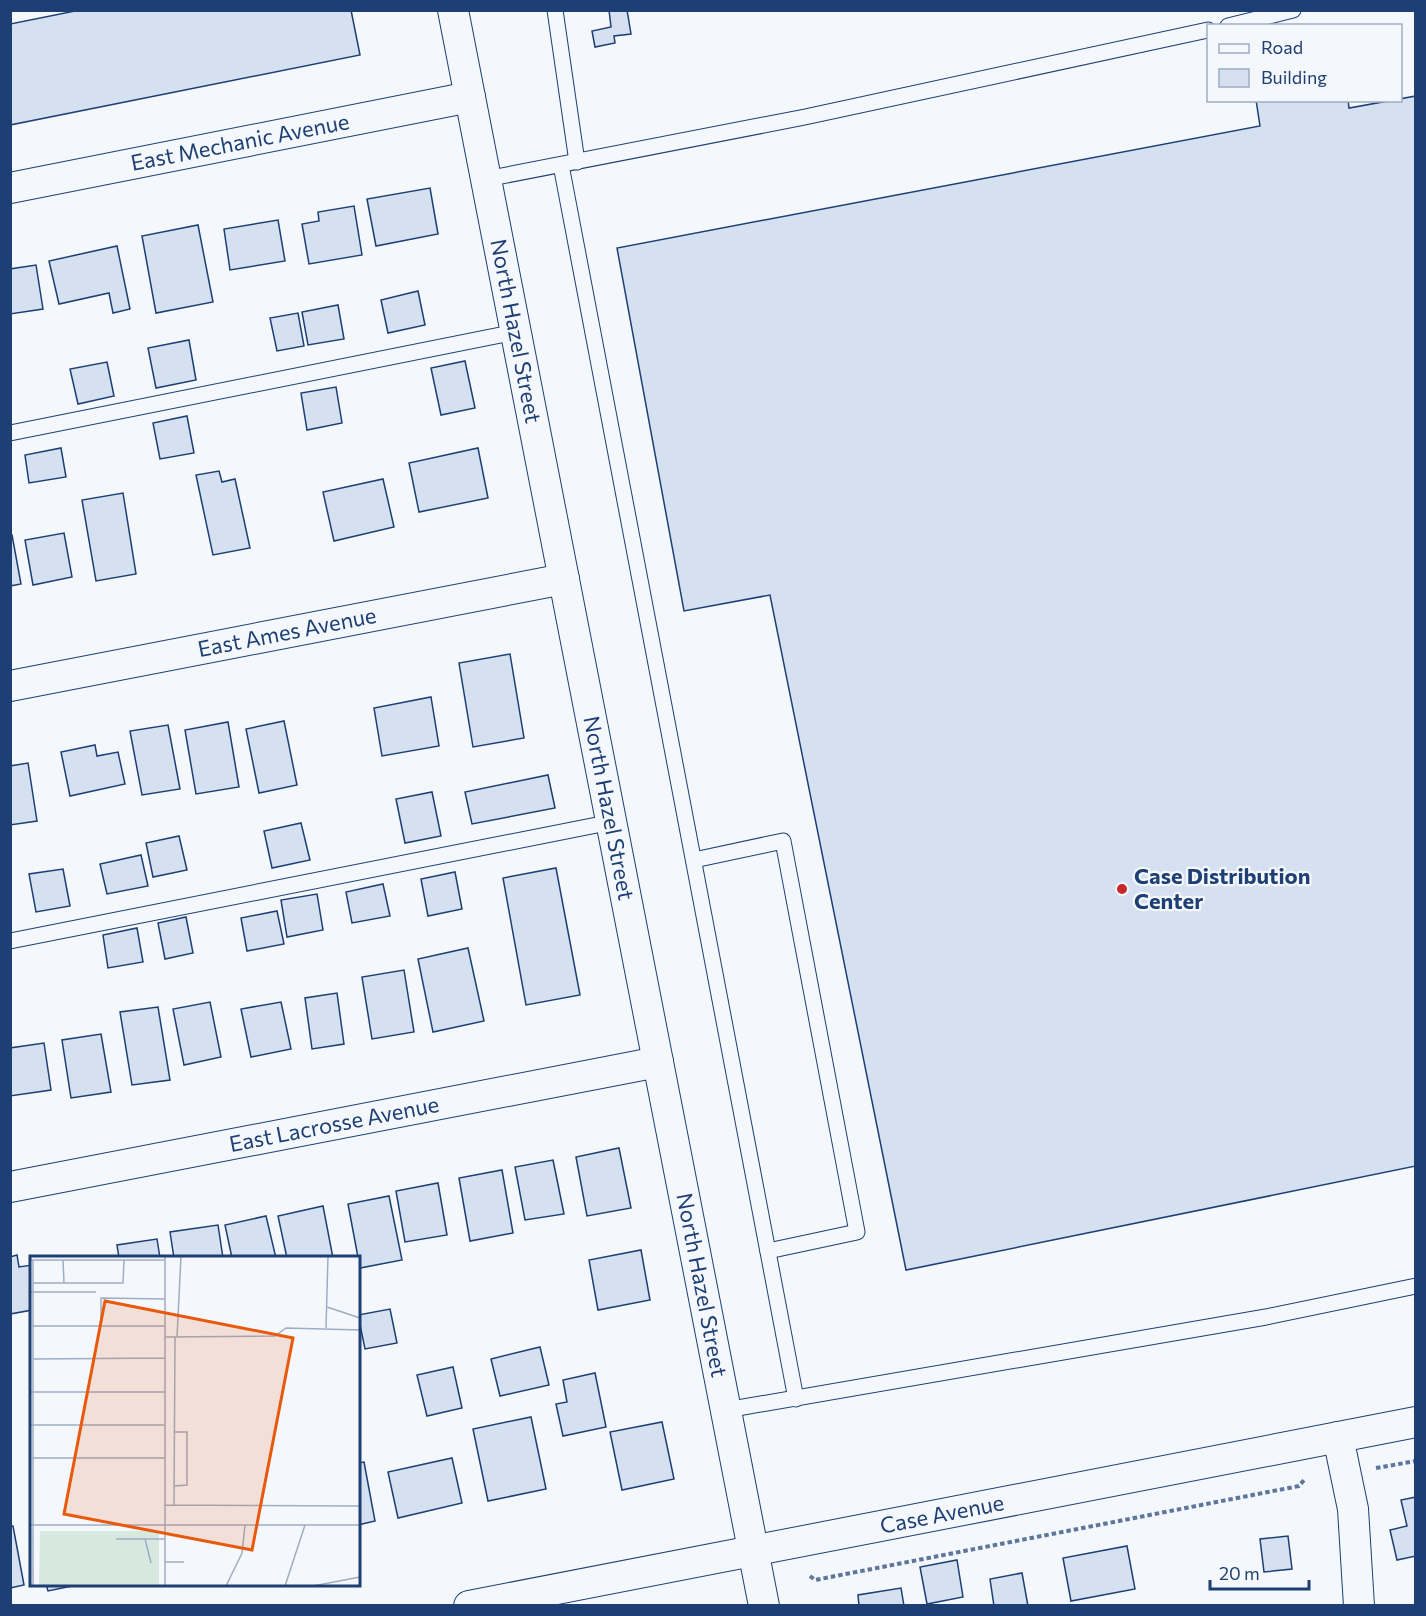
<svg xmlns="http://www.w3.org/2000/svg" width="1426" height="1616" viewBox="0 0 1426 1616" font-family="Commissioner,sans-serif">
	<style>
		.building { fill: #d5e0f0; stroke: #1d3f73; stroke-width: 1.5 }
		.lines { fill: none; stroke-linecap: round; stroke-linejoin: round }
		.service-casing { stroke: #1d3f73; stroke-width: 17 }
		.minor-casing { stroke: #1d3f73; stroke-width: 32 }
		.path { stroke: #5e769c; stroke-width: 4; stroke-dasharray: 4.5 3; stroke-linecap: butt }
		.service { stroke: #f4f7fb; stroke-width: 15 }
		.minor { stroke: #f4f7fb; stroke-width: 30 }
		.poi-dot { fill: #c62828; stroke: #f4f7fb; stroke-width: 2 }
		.labels { text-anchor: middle; stroke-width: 4.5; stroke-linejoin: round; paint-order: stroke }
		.street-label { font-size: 22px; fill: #1d3f73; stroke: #f4f7fb }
		.poi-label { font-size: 22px; font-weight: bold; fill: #1d3f73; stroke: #f4f7fb; text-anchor: start }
		.inset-road { fill: none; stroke: #9eadc5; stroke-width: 1.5 }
		.view { fill: #e8590c; fill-opacity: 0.15; stroke: #e8590c; stroke-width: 3 }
		.inset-edge { fill: none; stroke: #1d3f73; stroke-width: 3 }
	</style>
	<rect width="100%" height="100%" fill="#f4f7fb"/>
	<g class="building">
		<polygon points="80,10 351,10 360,55 10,125 10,24"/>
		<polygon points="609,10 627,10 631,34 614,36 615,43 595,47 592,31 611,27"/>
		<polygon points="1416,96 1416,1166 906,1270 770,595 684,611 617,248 1260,126 1256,100 1348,100 1349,108"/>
		<polygon points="430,188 438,234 376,246 367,199"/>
		<polygon points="354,206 362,255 309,264 302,224 319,221 318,212"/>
		<polygon points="278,220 285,261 230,270 224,229"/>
		<polygon points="198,225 213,302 156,313 142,236"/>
		<polygon points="117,246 130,309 113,313 109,293 59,304 49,261"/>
		<polygon points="36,265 43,309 10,314 10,269"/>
		<polygon points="418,291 425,325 388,333 381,300"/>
		<polygon points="338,305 344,339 308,345 302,312"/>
		<polygon points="298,313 304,346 277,351 270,318"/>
		<polygon points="189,340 196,380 156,388 148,348"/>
		<polygon points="465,361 475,408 441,415 431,368"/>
		<polygon points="107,362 114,396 78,404 70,369"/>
		<polygon points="336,387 342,423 307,430 301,393"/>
		<polygon points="187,416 194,453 160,459 153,423"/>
		<polygon points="61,448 66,477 29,483 25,455"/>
		<polygon points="478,448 488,498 419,512 409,463"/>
		<polygon points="219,471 222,482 235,479 250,548 213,555 196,475"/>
		<polygon points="383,479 394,527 334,541 323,492"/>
		<polygon points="123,493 136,574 96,581 82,500"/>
		<polygon points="64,533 72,577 33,585 25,540"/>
		<polygon points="12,535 21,584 10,586 10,536"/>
		<polygon points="510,654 524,738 473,747 459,663"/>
		<polygon points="431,697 439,746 382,756 374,708"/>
		<polygon points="284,721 297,785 259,793 246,729"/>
		<polygon points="228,722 239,787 196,794 185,730"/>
		<polygon points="168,725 180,789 142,795 130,731"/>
		<polygon points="95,745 97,756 118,752 125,784 70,796 61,752"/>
		<polygon points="28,763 37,821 10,825 10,766"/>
		<polygon points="548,775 555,808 472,824 465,792"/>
		<polygon points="432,792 441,836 405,843 396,799"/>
		<polygon points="301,823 310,860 272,868 264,831"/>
		<polygon points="179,836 187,870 153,877 146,843"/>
		<polygon points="141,855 148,886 107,894 100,864"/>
		<polygon points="556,868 580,995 526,1005 503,878"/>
		<polygon points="63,869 70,906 36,912 29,874"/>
		<polygon points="455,872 462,909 428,916 421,879"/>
		<polygon points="383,884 390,916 352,923 346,892"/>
		<polygon points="317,894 323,930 287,937 281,900"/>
		<polygon points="277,911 284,944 247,951 241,918"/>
		<polygon points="186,917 193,953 165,959 158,923"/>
		<polygon points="137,928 143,962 108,968 103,935"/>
		<polygon points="468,948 484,1021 433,1032 418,959"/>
		<polygon points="404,970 414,1032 372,1039 362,977"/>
		<polygon points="337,993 344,1044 312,1049 305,998"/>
		<polygon points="210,1002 221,1057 184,1065 173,1009"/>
		<polygon points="281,1002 291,1049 251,1057 241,1009"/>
		<polygon points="158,1007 170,1080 132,1085 120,1012"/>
		<polygon points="101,1034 111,1092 71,1098 62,1040"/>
		<polygon points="44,1043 51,1090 10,1096 10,1048"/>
		<polygon points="619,1148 631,1208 587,1216 576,1157"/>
		<polygon points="553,1160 564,1214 525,1220 515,1167"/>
		<polygon points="502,1170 513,1233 470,1241 459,1178"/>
		<polygon points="438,1183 447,1235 405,1242 396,1191"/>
		<polygon points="389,1196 402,1260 360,1268 348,1204"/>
		<polygon points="323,1206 333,1258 287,1258 278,1216"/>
		<polygon points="266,1216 276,1258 232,1258 225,1225"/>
		<polygon points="218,1225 223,1258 174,1258 170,1232"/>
		<polygon points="157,1239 160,1258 119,1258 117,1245"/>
		<polygon points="641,1250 650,1300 598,1310 589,1260"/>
		<polygon points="17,1255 19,1267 32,1265 32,1310 10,1314 10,1257"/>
		<polygon points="390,1309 397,1343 365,1349 358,1315"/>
		<polygon points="540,1347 549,1385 500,1396 491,1359"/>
		<polygon points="453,1367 462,1408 427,1416 417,1375"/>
		<polygon points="595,1373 606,1427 563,1436 556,1404 567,1402 563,1380"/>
		<polygon points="531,1417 546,1489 488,1501 473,1429"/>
		<polygon points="662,1422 674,1479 622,1490 610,1432"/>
		<polygon points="452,1458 462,1503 398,1518 388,1472"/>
		<polygon points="364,1462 375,1521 358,1525 358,1463"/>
		<polygon points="1416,1497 1416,1556 1397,1560 1390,1530 1407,1526 1401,1500"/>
		<polygon points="10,1526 13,1526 24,1585 10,1588"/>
		<polygon points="1288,1536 1292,1569 1264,1572 1260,1539"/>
		<polygon points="1127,1546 1135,1589 1071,1601 1063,1558"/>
		<polygon points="957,1560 963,1597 927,1604 920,1567"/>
		<polygon points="1022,1573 1028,1606 994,1606 990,1579"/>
		<polygon points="46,1584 82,1584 48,1591"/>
		<polygon points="901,1588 904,1606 859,1606 858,1595"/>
	</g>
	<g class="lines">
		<defs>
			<g id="service">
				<polyline points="555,10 577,162"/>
				<polyline points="1228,26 1293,10"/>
				<polyline points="561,165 796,1399"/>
				<polyline points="486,179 805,117 1208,30"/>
				<polyline points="10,433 516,332"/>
				<polyline points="694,860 783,841 857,1232 768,1251"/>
				<polyline points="10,941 612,822"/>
				<polyline points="726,1410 1266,1317 1416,1286"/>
			</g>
			<g id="minor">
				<polyline points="453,10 764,1606"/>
				<polyline points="10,188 470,97"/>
				<polyline points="10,686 564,579"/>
				<polyline points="10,1187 658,1062"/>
				<polyline points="1338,1437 1353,1509 1359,1606"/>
				<polyline points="469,1606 1416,1422"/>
			</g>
		</defs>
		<use href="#service" class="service-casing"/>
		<use href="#minor" class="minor-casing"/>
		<g class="path">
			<polyline points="1376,1468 1416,1461"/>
			<polyline points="810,1576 815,1580 1299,1486 1304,1480"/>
		</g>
		<use href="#service" class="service"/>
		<use href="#minor" class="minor"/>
	</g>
	<circle class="poi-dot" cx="1122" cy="889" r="6"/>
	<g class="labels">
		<g class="street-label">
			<text transform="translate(240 142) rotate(-11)" y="8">East Mechanic Avenue</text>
			<text transform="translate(516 331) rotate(79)" y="8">North Hazel Street</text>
			<text transform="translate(287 632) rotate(-11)" y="8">East Ames Avenue</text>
			<text transform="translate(609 808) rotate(79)" y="8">North Hazel Street</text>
			<text transform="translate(334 1124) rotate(-11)" y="8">East Lacrosse Avenue</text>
			<text transform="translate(702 1285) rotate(79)" y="8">North Hazel Street</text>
			<text transform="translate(942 1514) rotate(-11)" y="8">Case Avenue</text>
		</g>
		<g class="poi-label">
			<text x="1134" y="884">Case Distribution<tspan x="1134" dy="25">Center</tspan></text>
		</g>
	</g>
	<g transform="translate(30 1256)">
		<rect width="330" height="330" fill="#f4f7fb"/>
		<path d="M 10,275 L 129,275 L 129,330 L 9,330 Z" fill="#d7e8df"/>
		<path class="inset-road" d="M 1,4 L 135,4M 3,4 L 3,330M 33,4 L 34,27M 3,27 L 93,27 L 94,4M 1,36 L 66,36M 297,51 L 330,62M 2,70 L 135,70M 71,70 L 71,42 L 135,43M 296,72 L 298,0M 135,81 L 245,80 L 256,72 L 330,74M 147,81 L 151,0M 3,103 L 135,102M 1,136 L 135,136M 1,169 L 135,169M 2,202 L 135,202M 144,230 L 157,229 L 157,176 L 145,176M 135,249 L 330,250M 144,250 L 145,81M 0,269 L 330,269M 86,283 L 135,283M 115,283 L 121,307M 135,306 L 154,306M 135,330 L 135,0M 196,330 L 212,297 L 215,269M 255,330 L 275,269M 283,330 L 330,321"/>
		<path class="view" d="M 75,45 L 263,82 L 222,294 L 34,258 Z"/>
		<rect width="330" height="330" class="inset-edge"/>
	</g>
	<rect width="1426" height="1616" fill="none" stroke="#1d3f73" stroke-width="24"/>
	<rect x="1207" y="24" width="195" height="78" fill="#f4f7fb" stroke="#9eadc5" stroke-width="1.5"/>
	<rect x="1219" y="44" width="30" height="9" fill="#f4f7fb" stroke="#9eadc5" stroke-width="1.5"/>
	<text x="1261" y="54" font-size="18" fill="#1d3f73">Road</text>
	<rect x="1219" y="69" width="30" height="18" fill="#d5e0f0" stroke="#9eadc5" stroke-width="1.5"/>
	<text x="1261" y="84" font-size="18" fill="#1d3f73">Building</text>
	<path d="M1210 1580v9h99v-9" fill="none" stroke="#1d3f73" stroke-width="3"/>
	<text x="1219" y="1580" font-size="18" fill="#1d3f73" stroke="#f4f7fb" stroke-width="4.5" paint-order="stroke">20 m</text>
</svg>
